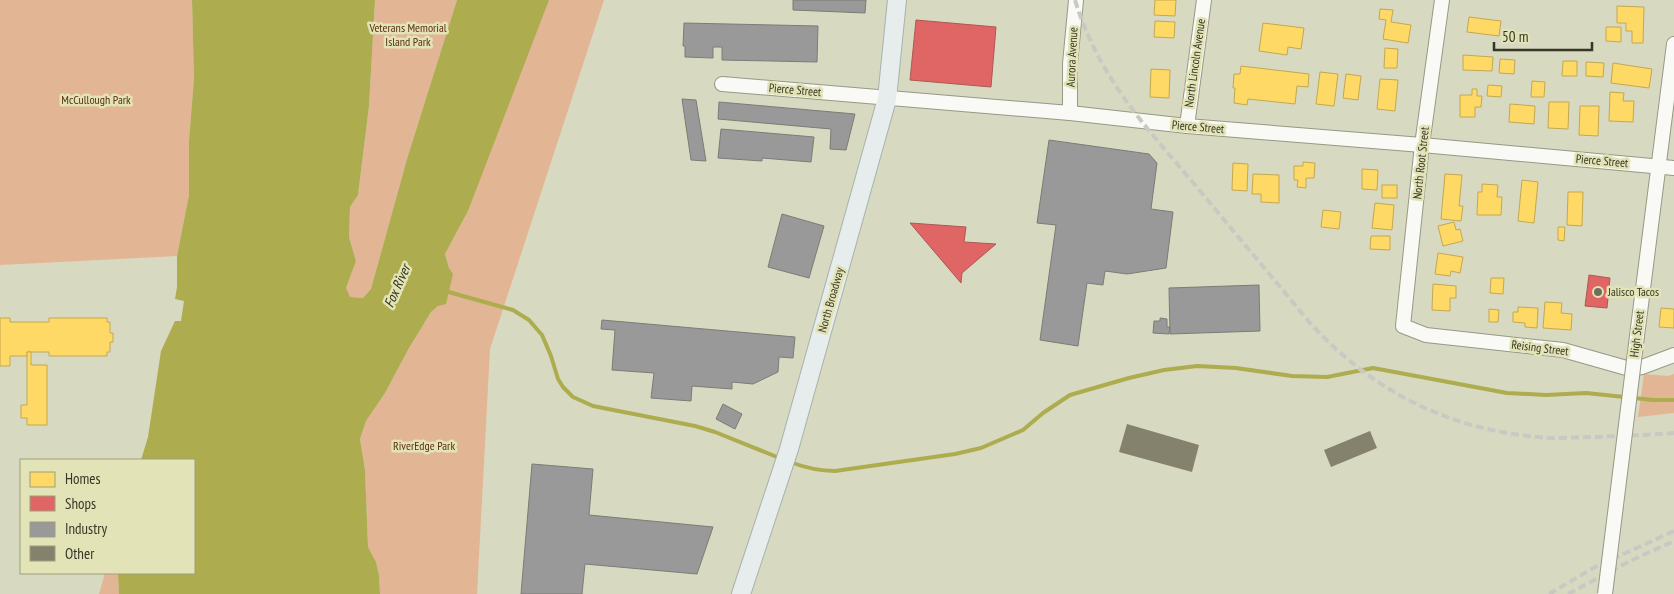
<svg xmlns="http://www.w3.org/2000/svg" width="1674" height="594" viewBox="0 0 1674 594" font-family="'PT Sans Narrow',sans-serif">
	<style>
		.green { fill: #e2b694 }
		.water { fill: #adac4f }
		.homes { fill: #ffd966; stroke: #c3a852 }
		.shops { fill: #e06666; stroke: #ad5852 }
		.industry { fill: #999; stroke: #7b7c76 }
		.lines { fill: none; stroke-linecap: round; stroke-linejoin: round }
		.stream { stroke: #adac4f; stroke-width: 4 }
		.building { fill: #84816d }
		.minor-casing { stroke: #979885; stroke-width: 16 }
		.major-casing { stroke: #a6b2ab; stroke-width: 20 }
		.minor { stroke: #f9f9f6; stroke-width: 14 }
		.major { stroke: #e7eded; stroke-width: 18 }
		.rail { stroke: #c9c9c3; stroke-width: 4; stroke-dasharray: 8 4; stroke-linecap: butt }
		.minor-bridge-casing { stroke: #979885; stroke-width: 16; stroke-linecap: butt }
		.minor-bridge { stroke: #f9f9f6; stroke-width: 14 }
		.poi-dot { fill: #6f705c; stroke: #e2e3b7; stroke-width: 2 }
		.labels { text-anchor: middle; stroke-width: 5; stroke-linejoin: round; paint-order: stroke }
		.park-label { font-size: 12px; fill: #5d2e12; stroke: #e2e3b7 }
		.street-label { font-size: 12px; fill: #363725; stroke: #e2e3b7 }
		.poi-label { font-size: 12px; fill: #363725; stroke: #e2e3b7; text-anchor: start }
		.water-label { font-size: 14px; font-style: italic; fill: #313119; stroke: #e2e3b7 }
	</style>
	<rect width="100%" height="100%" fill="#d8d9c1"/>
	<g class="green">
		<polygon points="0,0 192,0 194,78 189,141 189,195 177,256 0,265"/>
		<polygon points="375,0 457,0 407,159 371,289 363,298 349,297 346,288 356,261 349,237 350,207 358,195 369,106"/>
		<polygon points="545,0 604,0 490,349 477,594 380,594 379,575 376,562 368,547 365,470 360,439 366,421 385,393 409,348 431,312 438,306 449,268 445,254 468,211"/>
		<polygon points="1644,374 1668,376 1674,374 1674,413 1638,417"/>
		<polygon points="105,573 118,573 119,594 99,594"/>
	</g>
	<polygon class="water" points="192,0 375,0 369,106 358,195 350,207 349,237 356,261 346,288 350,297 363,298 371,289 407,159 457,0 549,0 468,211 445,254 449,268 453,274 446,304 438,306 431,312 409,348 385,393 366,421 360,439 365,470 368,547 376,562 379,575 380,594 119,594 118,573 194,573 194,460 141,460 148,437 161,351 175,321 181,321 184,301 175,299 177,287 177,256 189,195 189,141 194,78"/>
	<g class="homes">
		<polygon points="1155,0 1176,0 1175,16 1154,15"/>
		<polygon points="1617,6 1644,7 1643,43 1632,43 1632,31 1626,31 1626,23 1617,23"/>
		<polygon points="1380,9 1393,10 1391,22 1411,25 1408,43 1383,39 1386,20 1379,19"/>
		<polygon points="1469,17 1501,21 1499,36 1467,32"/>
		<polygon points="1155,21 1175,22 1174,38 1154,37"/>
		<polygon points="1263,23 1304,28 1301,49 1288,47 1287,55 1259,51"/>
		<polygon points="1606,27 1621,27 1621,42 1606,41"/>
		<polygon points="1385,48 1398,49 1397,68 1384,68"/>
		<polygon points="1463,55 1493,57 1492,71 1463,70"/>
		<polygon points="1500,59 1515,60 1514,74 1499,73"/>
		<polygon points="1563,61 1577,61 1577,76 1562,76"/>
		<polygon points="1586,62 1604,63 1603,77 1586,76"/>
		<polygon points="1613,63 1652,69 1649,88 1611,83"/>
		<polygon points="1241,66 1309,74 1308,87 1297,86 1295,104 1248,99 1247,105 1234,103 1235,88 1233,88 1234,74 1240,74"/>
		<polygon points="1151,69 1170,70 1169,98 1150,97"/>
		<polygon points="1320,72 1338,74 1334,106 1316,104"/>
		<polygon points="1346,74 1361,76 1358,100 1343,98"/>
		<polygon points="1380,79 1398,80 1395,111 1377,109"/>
		<polygon points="1532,81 1545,82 1544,97 1531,97"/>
		<polygon points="1488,85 1502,86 1501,97 1487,96"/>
		<polygon points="1472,89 1477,89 1477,96 1482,96 1481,107 1475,107 1475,117 1460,117 1460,95 1472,95"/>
		<polygon points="1610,92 1624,93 1623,101 1634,101 1633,122 1609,121"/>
		<polygon points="1549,102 1569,102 1568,129 1548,128"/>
		<polygon points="1510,104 1535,106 1534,124 1509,122"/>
		<polygon points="1580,106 1599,106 1598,136 1579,135"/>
		<polygon points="1303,162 1315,163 1314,178 1306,178 1306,188 1297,187 1298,180 1294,180 1294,166 1303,166"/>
		<polygon points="1233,163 1248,164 1247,191 1232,190"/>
		<polygon points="1362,169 1378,170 1377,190 1362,189"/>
		<polygon points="1253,174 1279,175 1279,203 1261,202 1261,194 1252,194"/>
		<polygon points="1445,174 1462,175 1459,206 1463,206 1461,221 1441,219"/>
		<polygon points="1522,180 1538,182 1534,223 1518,221"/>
		<polygon points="1482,184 1498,185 1497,197 1502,197 1501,215 1477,215 1478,192 1482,192"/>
		<rect x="1382" y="185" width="15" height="13"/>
		<polygon points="1568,192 1583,192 1582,226 1567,225"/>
		<polygon points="1375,203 1394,205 1392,230 1372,228"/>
		<polygon points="1323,210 1341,212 1339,229 1321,227"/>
		<polygon points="1454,222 1456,230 1460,229 1463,241 1443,246 1438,226"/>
		<polygon points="1558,227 1565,227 1564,241 1558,240"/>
		<polygon points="1371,236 1390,236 1390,250 1370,249"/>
		<polygon points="1438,253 1463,257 1460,273 1451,271 1450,276 1435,274"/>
		<polygon points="1491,278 1504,278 1503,294 1490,293"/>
		<polygon points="1433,284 1456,286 1456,298 1450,298 1450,311 1432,310"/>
		<polygon points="1545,302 1562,303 1561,313 1572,314 1571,330 1543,328"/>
		<polygon points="1518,307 1538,308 1537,328 1525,327 1525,323 1513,322 1513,312 1518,312"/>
		<polygon points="1661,308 1674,309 1674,328 1659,327"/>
		<polygon points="1489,309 1499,310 1498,322 1489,322"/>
		<polygon points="0,318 10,318 10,322 49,322 49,318 107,318 107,322 110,322 110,333 113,333 113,342 110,342 110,352 107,352 107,356 49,356 49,352 27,352 27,356 10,356 10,366 0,366"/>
		<polygon points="27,352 31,352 31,365 47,365 47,425 27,425 27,418 21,418 21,405 27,405"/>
	</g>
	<g class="shops">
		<polygon points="916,20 996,27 991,87 910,80"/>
		<polygon points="910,223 966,227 964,242 996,244 962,273 961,283"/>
		<polygon points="1589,275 1610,278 1607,308 1585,306"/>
	</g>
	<g class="industry">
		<polygon points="793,0 866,0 865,13 793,10"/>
		<polygon points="684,23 818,26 817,62 722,60 722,47 713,47 713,58 685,57 685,46 683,46"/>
		<polygon points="682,99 696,100 706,161 691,160"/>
		<polygon points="719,102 855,114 846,150 830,149 831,129 718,119"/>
		<polygon points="721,129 814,137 811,162 762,158 762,161 718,158"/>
		<polygon points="1049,140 1149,154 1157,163 1151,209 1173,212 1166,268 1127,274 1105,271 1103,285 1087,283 1078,346 1040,340 1056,225 1037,223"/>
		<polygon points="782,214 824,226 809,278 768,267"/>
		<polygon points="1259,285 1260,331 1170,334 1169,288"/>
		<polygon points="1160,318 1167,319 1167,327 1170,327 1169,334 1153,333 1154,321 1160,321"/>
		<polygon points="602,320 795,337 793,358 779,357 778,372 753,384 732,382 732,389 692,386 691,401 651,398 654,373 612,370 615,330 601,329"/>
		<polygon points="723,404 742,414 735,429 716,419"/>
		<polygon points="532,464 593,469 589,515 713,527 697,574 585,564 582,594 521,594"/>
	</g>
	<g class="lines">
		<g class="stream">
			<polyline points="445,291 513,310 529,320 542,335 551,356 558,379 563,387 573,397 593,406 695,426 715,432 782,459"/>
			<path d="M 790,462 C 806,468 819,471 835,471 L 955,454 L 981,448 L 1023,430 L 1043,413 L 1070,395 L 1129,378 L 1164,370 L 1197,366 L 1236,368 L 1292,376 L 1327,377 L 1373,368 L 1507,393 L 1546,395 L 1586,393 L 1653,400 L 1674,400"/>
		</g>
	</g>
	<g class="building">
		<polygon points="1127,424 1199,445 1192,472 1119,452"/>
		<polygon points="1370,431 1377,448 1331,467 1324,450"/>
	</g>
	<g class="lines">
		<defs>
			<g id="minor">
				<polyline points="1442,0 1422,145 1403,326 1426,335 1563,350 1630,369 1642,367 1674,355"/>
				<polyline points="722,84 1070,113 1187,126 1422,145 1674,168"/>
				<polyline points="1070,113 1070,64 1076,0"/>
				<polyline points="1187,126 1204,0"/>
				<polyline points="1637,336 1674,44"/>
			</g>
			<polyline id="major" points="741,594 789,449 887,99 897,0"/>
		</defs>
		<use href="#minor" class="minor-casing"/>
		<use href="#major" class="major-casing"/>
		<use href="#minor" class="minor"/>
		<use href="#major" class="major"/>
		<g class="rail">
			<path d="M 1075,0 C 1099,78 1145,126 1196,186 C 1234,232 1272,277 1310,323 C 1371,390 1447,429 1538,437 C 1556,439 1576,437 1595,437 C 1621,436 1648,435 1674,433"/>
			<polyline points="1549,594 1595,567 1674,531"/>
			<polyline points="1568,594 1630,561 1674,541"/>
		</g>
		<defs>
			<polyline id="minor-bridge" points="1605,594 1637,336"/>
		</defs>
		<use href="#minor-bridge" class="minor-bridge-casing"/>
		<use href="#minor-bridge" class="minor-bridge"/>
	</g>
	<circle class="poi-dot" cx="1598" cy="292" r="5"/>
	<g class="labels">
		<g class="park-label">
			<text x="408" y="32">Veterans Memorial<tspan x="408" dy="14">Island Park</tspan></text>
			<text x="96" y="104">McCullough Park</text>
			<text x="424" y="450">RiverEdge Park</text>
		</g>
		<g class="street-label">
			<text transform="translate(1072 57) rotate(-87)" y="4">Aurora Avenue</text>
			<text transform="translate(1195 63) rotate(-82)" y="4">North Lincoln Avenue</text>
			<text transform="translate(795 90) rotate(5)" y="4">Pierce Street</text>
			<text transform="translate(1198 127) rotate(5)" y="4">Pierce Street</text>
			<text transform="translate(1602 161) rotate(5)" y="4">Pierce Street</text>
			<text transform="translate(1421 163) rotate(-84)" y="4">North Root Street</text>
			<text transform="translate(831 300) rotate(-74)" y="4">North Broadway</text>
			<text transform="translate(1637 334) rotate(-83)" y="4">High Street</text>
			<text transform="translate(1540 348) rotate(7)" y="4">Reising Street</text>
		</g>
		<g class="poi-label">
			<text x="1608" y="296">Jalisco Tacos</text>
		</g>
		<g class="water-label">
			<text transform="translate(397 286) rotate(-66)" y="5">Fox River</text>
		</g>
	</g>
	<rect x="20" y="459" width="175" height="115" fill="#e2e3b7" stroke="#9d9e7d"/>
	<rect x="30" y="472" width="25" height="15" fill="#ffd966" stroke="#9d9e7d"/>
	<text x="65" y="484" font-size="15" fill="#363725">Homes</text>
	<rect x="30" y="496" width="25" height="15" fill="#e06666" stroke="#9d9e7d"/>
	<text x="65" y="509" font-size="15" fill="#363725">Shops</text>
	<rect x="30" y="522" width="25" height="15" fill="#999999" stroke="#9d9e7d"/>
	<text x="65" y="534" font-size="15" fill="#363725">Industry</text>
	<rect x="30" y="546" width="25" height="15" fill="#84816d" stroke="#9d9e7d"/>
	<text x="65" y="559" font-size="15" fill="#363725">Other</text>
	<path d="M1494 42v8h98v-8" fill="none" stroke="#363725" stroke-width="2.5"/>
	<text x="1502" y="42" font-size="15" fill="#363725" stroke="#e2e3b7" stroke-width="4" paint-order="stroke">50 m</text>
</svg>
